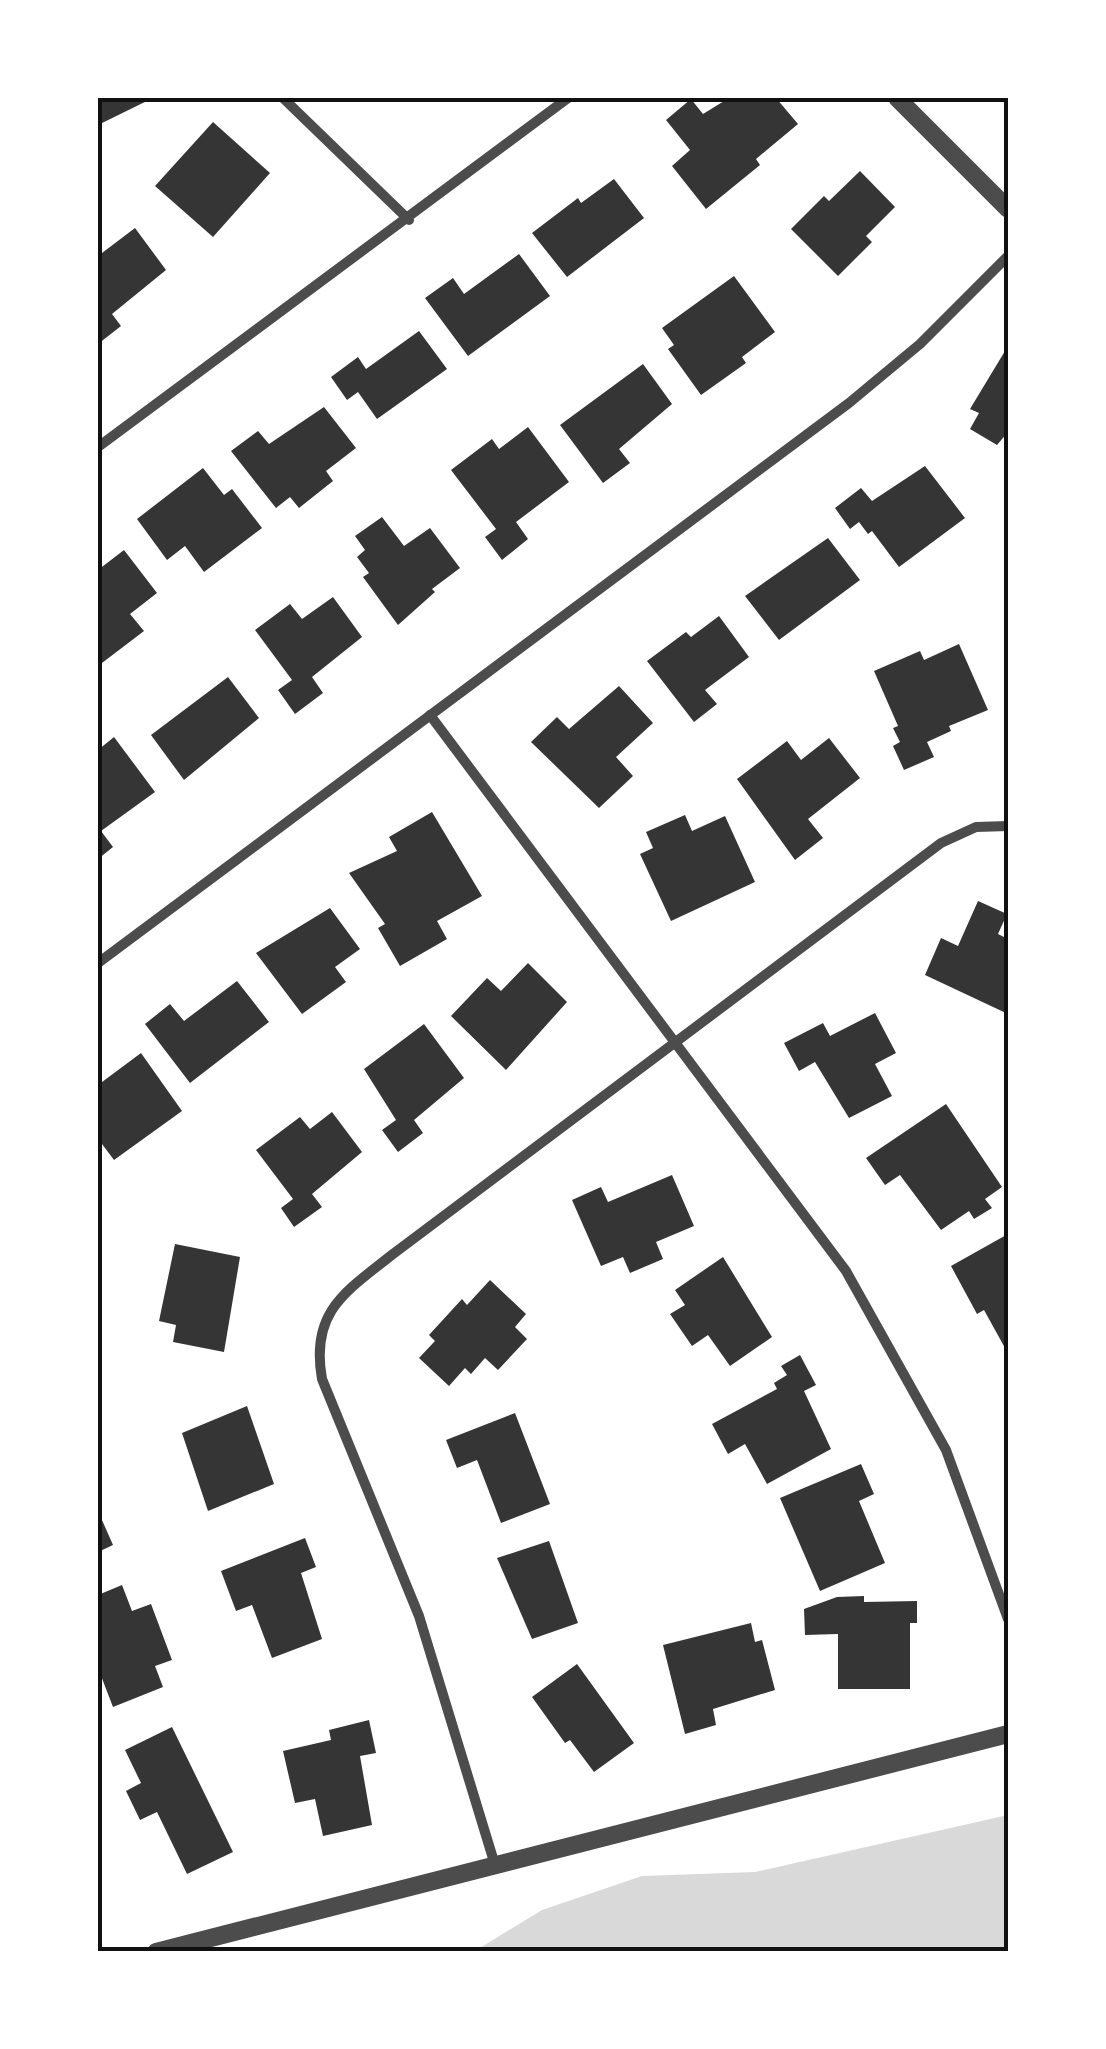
<svg xmlns="http://www.w3.org/2000/svg" width="1106" height="2049" viewBox="0 0 1106 2049" font-family="'PT Serif',serif">
	<style>
		.water { fill: #d9d9d9 }
		.building { fill: #353535 }
		.lines { fill: none; stroke-linecap: round; stroke-linejoin: round }
		.minor { stroke: #4c4c4c; stroke-width: 10 }
		.tertiary { stroke: #4c4c4c; stroke-width: 18 }
		.neatline { fill: none; stroke: #111; stroke-width: 4 }
	</style>
	<rect width="100%" height="100%" fill="#fff"/>
	<polygon class="water" points="1008,1815 1008,1951 475,1951 542,1910 642,1876 755,1872"/>
	<g class="building">
		<polygon points="98,98 153,98 98,125"/>
		<polygon points="729,98 776,98 798,124 756,159 760,165 706,209 672,166 690,150 666,120 691,99 703,114"/>
		<polygon points="213,122 270,173 213,237 155,186"/>
		<polygon points="860,171 895,207 866,236 872,242 838,276 791,229 824,196 829,201"/>
		<polygon points="614,179 644,218 567,277 532,233 578,198 581,203"/>
		<polygon points="135,228 166,270 112,314 121,326 98,344 98,256"/>
		<polygon points="519,254 550,296 468,356 425,298 453,278 464,294"/>
		<polygon points="734,276 775,332 742,357 746,363 701,395 668,349 674,345 662,328"/>
		<polygon points="419,331 447,369 377,419 358,392 347,400 331,377 358,357 366,369"/>
		<polygon points="1008,346 1008,432 997,445 970,429 979,413 970,409"/>
		<polygon points="643,364 672,404 619,449 630,463 603,483 560,425"/>
		<polygon points="324,407 356,448 326,471 333,481 299,508 290,497 276,508 231,451 258,431 269,444"/>
		<polygon points="528,427 569,482 516,522 528,539 502,560 485,537 496,529 451,470 492,439 499,449"/>
		<polygon points="925,466 965,518 899,567 872,531 868,534 859,522 850,529 835,508 861,488 872,501"/>
		<polygon points="203,468 224,495 232,489 262,528 204,572 185,546 167,560 137,519"/>
		<polygon points="382,517 404,546 430,528 460,568 432,589 435,592 398,625 363,577 369,573 357,557 365,550 355,536"/>
		<polygon points="828,538 860,580 779,640 745,596"/>
		<polygon points="124,550 157,593 130,614 144,631 98,666 98,570"/>
		<polygon points="333,597 362,637 312,677 323,693 295,714 278,690 292,680 255,630 290,604 302,619"/>
		<polygon points="719,616 749,657 705,690 717,704 694,722 647,661 686,632 691,637"/>
		<polygon points="959,644 988,710 949,726 951,731 927,742 934,757 904,770 893,746 900,742 893,728 898,726 874,671 920,651 924,660"/>
		<polygon points="228,677 259,718 184,780 151,735"/>
		<polygon points="619,686 653,723 616,757 633,776 599,808 531,742 557,717 569,729"/>
		<polygon points="114,737 155,792 101,831 113,847 98,859 98,750"/>
		<polygon points="829,738 860,778 808,819 823,838 795,860 737,779 787,741 801,760"/>
		<polygon points="432,812 482,896 437,921 447,939 400,966 378,928 385,924 349,873 397,851 389,837"/>
		<polygon points="685,815 692,831 725,816 755,882 671,921 640,854 653,848 646,832"/>
		<polygon points="978,901 1007,914 998,934 1008,939 1008,1014 925,975 941,938 958,946"/>
		<polygon points="330,908 360,949 335,967 346,982 302,1014 256,953"/>
		<polygon points="528,963 567,1002 506,1070 451,1016 487,978 501,991"/>
		<polygon points="237,981 269,1022 190,1083 145,1024 170,1004 184,1021"/>
		<polygon points="875,1013 896,1053 875,1064 892,1096 849,1118 815,1062 799,1071 784,1043 823,1023 830,1036"/>
		<polygon points="424,1024 464,1078 414,1120 423,1133 398,1152 382,1130 396,1120 364,1069"/>
		<polygon points="141,1053 182,1111 114,1160 102,1144 98,1147 98,1085"/>
		<polygon points="946,1104 1002,1187 985,1199 992,1208 974,1219 969,1211 941,1230 900,1175 885,1185 866,1158"/>
		<polygon points="332,1112 362,1152 312,1194 322,1207 294,1227 281,1208 293,1199 256,1150 300,1117 310,1129"/>
		<polygon points="672,1175 694,1226 656,1242 663,1259 630,1273 623,1257 601,1266 572,1200 601,1187 608,1202"/>
		<polygon points="1008,1234 1008,1346 1005,1348 984,1310 977,1314 951,1266"/>
		<polygon points="175,1244 240,1257 224,1352 173,1342 176,1325 159,1321"/>
		<polygon points="723,1257 772,1337 730,1366 708,1335 692,1346 670,1314 685,1305 675,1290"/>
		<polygon points="490,1280 526,1314 515,1327 527,1339 498,1370 485,1358 471,1374 465,1368 449,1386 419,1358 435,1341 429,1335 462,1299 467,1305"/>
		<polygon points="800,1355 816,1385 804,1391 831,1449 767,1484 745,1444 728,1454 712,1424 777,1389 774,1383 787,1375 781,1366"/>
		<polygon points="247,1406 274,1484 208,1511 182,1433"/>
		<polygon points="515,1413 550,1504 501,1523 477,1460 457,1468 446,1440"/>
		<polygon points="861,1464 874,1494 859,1501 885,1563 820,1591 780,1498"/>
		<polygon points="98,1511 113,1545 98,1552"/>
		<polygon points="305,1538 316,1567 301,1573 322,1639 272,1658 252,1605 236,1611 221,1571"/>
		<polygon points="549,1541 578,1623 532,1639 497,1558"/>
		<polygon points="122,1585 132,1611 151,1604 172,1660 155,1666 163,1687 113,1707 98,1668 98,1595"/>
		<polygon points="864,1596 864,1602 917,1601 917,1623 910,1623 910,1689 838,1689 838,1634 805,1635 804,1609 837,1597"/>
		<polygon points="751,1623 755,1642 762,1640 775,1690 713,1709 716,1725 685,1734 663,1645"/>
		<polygon points="577,1664 634,1743 594,1772 570,1740 565,1743 532,1697"/>
		<polygon points="369,1720 376,1753 360,1756 372,1825 323,1836 315,1799 295,1803 283,1751 331,1740 329,1730"/>
		<polygon points="172,1727 233,1852 187,1874 157,1812 140,1820 126,1791 141,1783 125,1750"/>
	</g>
	<g class="lines">
		<g class="minor">
			<polyline points="283,98 409,220"/>
			<polyline points="98,447 568,98"/>
			<polyline points="430,715 846,1271 946,1450 1008,1619"/>
			<polyline points="98,963 849,403 920,344 1008,256"/>
			<path d="M 495,1865 L 419,1616 L 322,1379 C 310,1312 345,1292 393,1254 L 941,843 L 976,827 L 1008,826"/>
		</g>
		<g class="tertiary">
			<polyline points="897,98 1008,209"/>
			<polyline points="156,1952 1008,1734"/>
		</g>
	</g>
	<rect width="1106" height="2049" fill="none" stroke="#ffffff" stroke-width="200"/>
	<rect x="100" y="100" width="906" height="1849" class="neatline"/>
</svg>
